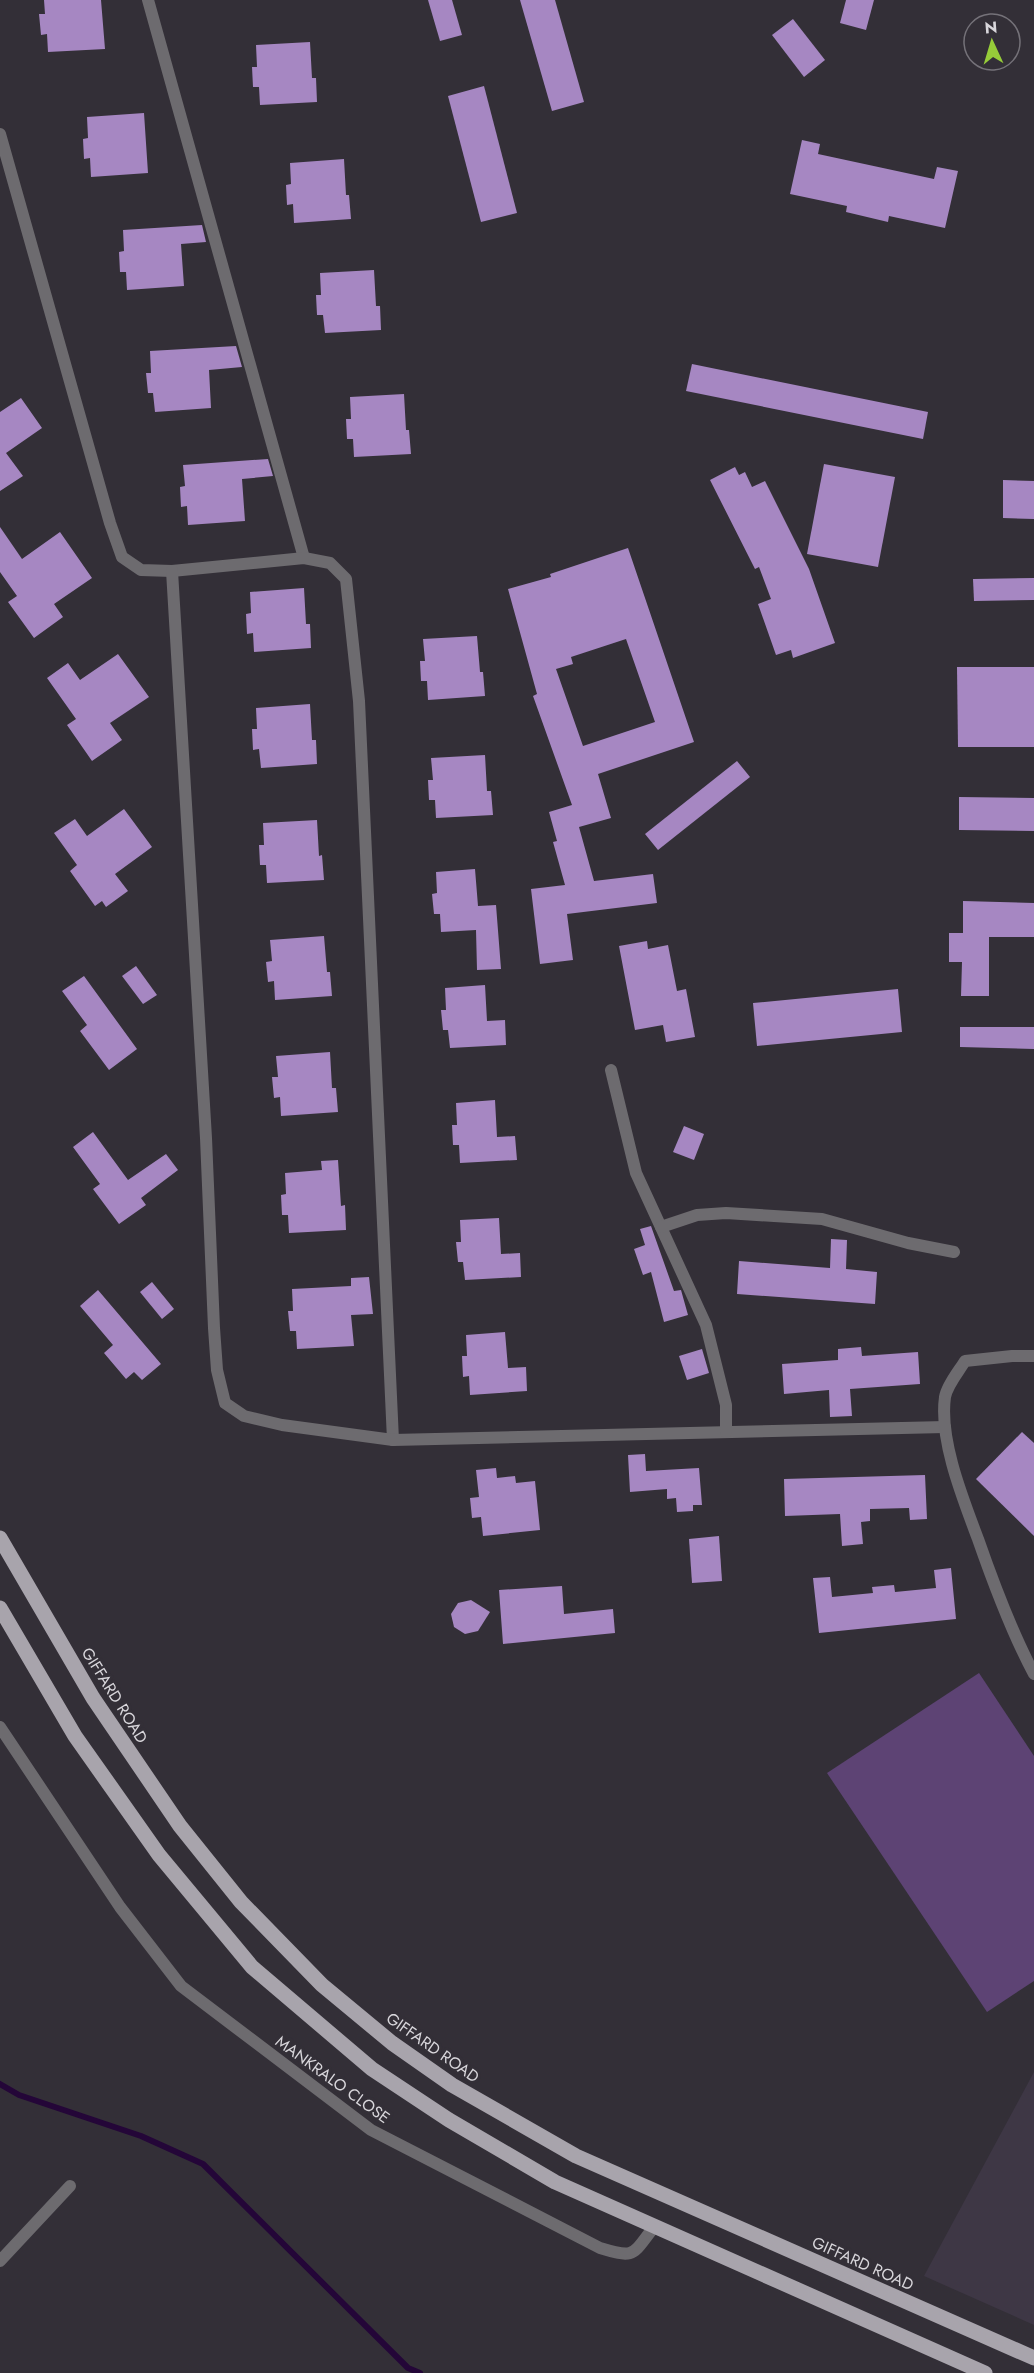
<svg xmlns="http://www.w3.org/2000/svg" width="1034" height="2373" viewBox="0 0 1034 2373" font-family="Jost,sans-serif">
	<style>
		.built { fill: #3e3745 }
		.green { fill: #5d4374 }
		.lines { fill: none; stroke-linecap: round; stroke-linejoin: round }
		.stream { stroke: #240638; stroke-width: 6 }
		.building { fill: #a687c2; fill-rule: evenodd }
		.minor { stroke: #6d6b6f; stroke-width: 12 }
		.primary { stroke: #a8a4ac; stroke-width: 15 }
		.labels { text-anchor: middle; stroke-width: 6; stroke-linejoin: round; paint-order: stroke }
		.street-label { font-size: 16px; fill: #d8d6db; stroke: #332f37 }
	</style>
	<rect width="100%" height="100%" fill="#332f37"/>
	<polygon class="built" points="1034,2072 1034,2325 924,2276"/>
	<polygon class="green" points="979,1673 1034,1756 1034,1981 987,2012 827,1773"/>
	<g class="lines">
		<polyline class="stream" points="0,2084 19,2095 141,2136 203,2164 408,2368 420,2373"/>
	</g>
	<g class="building">
		<polygon points="44,0 101,0 105,49 48,52 47,34 41,35 39,14 45,14"/>
		<polygon points="428,0 452,0 462,35 440,41"/>
		<polygon points="520,0 555,0 584,102 552,111"/>
		<polygon points="846,0 874,0 866,30 840,23"/>
		<polygon points="793,19 825,60 804,77 772,35"/>
		<polygon points="310,42 312,78 316,78 317,102 260,105 259,87 253,87 252,67 257,67 256,45"/>
		<polygon points="484,86 517,213 481,222 448,96"/>
		<polygon points="144,113 148,173 91,177 90,158 84,159 83,139 88,138 87,117"/>
		<polygon points="802,140 820,144 818,154 934,179 937,167 958,171 945,228 889,216 888,222 846,212 847,206 790,194"/>
		<polygon points="344,159 346,195 349,195 351,219 294,223 293,204 287,205 286,185 291,184 290,163"/>
		<polygon points="202,225 206,242 181,244 184,286 127,290 126,272 120,272 119,252 124,251 123,230"/>
		<polygon points="374,270 376,306 380,306 381,330 325,333 323,315 317,315 316,295 321,295 320,273"/>
		<polygon points="236,346 242,367 209,370 211,408 155,412 153,393 148,393 146,373 151,373 150,351"/>
		<polygon points="692,364 928,412 923,439 686,391"/>
		<polygon points="404,394 406,430 409,430 411,454 354,457 353,439 347,439 346,419 351,419 350,397"/>
		<polygon points="21,398 42,428 6,453 23,476 0,491 0,412"/>
		<polygon points="268,459 273,476 242,479 245,521 188,525 187,506 181,507 180,487 185,486 183,465"/>
		<polygon points="824,464 895,477 878,567 807,554"/>
		<polygon points="735,467 739,475 745,472 752,487 765,481 809,569 835,643 793,658 791,650 776,655 758,604 771,599 759,567 755,569 710,480"/>
		<polygon points="1003,480 1034,481 1034,519 1003,518"/>
		<polygon points="0,527 22,559 60,532 92,578 54,604 63,617 34,638 8,602 17,596 0,572"/>
		<path d="M 628,548 L 694,742 L 598,774 L 611,818 L 579,827 L 594,881 L 653,874 L 657,903 L 567,914 L 573,960 L 540,964 L 531,889 L 565,885 L 553,842 L 557,841 L 549,812 L 572,805 L 533,696 L 537,694 L 508,589 L 551,577 L 550,574 ZM 626,639 L 655,722 L 583,746 L 556,669 L 573,664 L 571,657 Z"/>
		<polygon points="1034,578 1034,600 974,601 973,579"/>
		<polygon points="304,588 306,624 310,624 311,648 254,652 253,633 247,634 246,614 251,613 250,592"/>
		<polygon points="477,636 480,672 483,672 485,696 428,700 427,681 421,681 420,661 425,661 423,639"/>
		<polygon points="118,654 149,697 110,723 122,740 92,761 67,725 76,719 47,678 68,663 80,680"/>
		<polygon points="957,667 1034,667 1034,747 958,747"/>
		<polygon points="310,704 312,740 316,740 317,764 261,768 259,749 253,750 252,729 257,729 256,708"/>
		<polygon points="485,755 487,791 491,791 493,815 436,818 435,800 429,800 428,780 433,780 431,758"/>
		<polygon points="737,761 750,777 658,850 645,834"/>
		<polygon points="959,797 1034,798 1034,831 959,830"/>
		<polygon points="124,809 152,847 115,874 128,891 106,907 102,901 95,906 70,871 77,865 54,833 75,819 87,836"/>
		<polygon points="317,820 319,856 322,855 324,880 267,883 266,865 260,865 259,845 264,845 263,823"/>
		<polygon points="475,869 478,906 496,905 501,969 477,970 476,930 441,932 440,914 434,914 432,894 437,893 436,872"/>
		<polygon points="963,901 1034,903 1034,937 989,937 989,996 961,996 962,962 949,962 949,933 963,933"/>
		<polygon points="324,936 327,972 330,972 332,996 275,1000 274,981 268,982 266,962 272,961 270,940"/>
		<polygon points="647,941 648,949 668,945 677,991 686,989 695,1037 666,1042 663,1025 635,1030 619,946"/>
		<polygon points="136,966 157,995 143,1004 122,976"/>
		<polygon points="84,976 137,1049 109,1070 80,1031 87,1025 62,991"/>
		<polygon points="485,985 487,1021 505,1020 506,1045 450,1048 448,1030 443,1030 441,1010 446,1010 445,988"/>
		<polygon points="898,989 902,1032 757,1046 753,1003"/>
		<polygon points="960,1027 1034,1027 1034,1049 960,1047"/>
		<polygon points="330,1052 332,1088 336,1088 338,1112 281,1116 280,1097 274,1098 272,1077 278,1077 276,1056"/>
		<polygon points="495,1100 497,1137 515,1136 517,1160 460,1163 459,1145 453,1145 452,1125 457,1125 456,1103"/>
		<polygon points="684,1126 704,1134 694,1160 673,1152"/>
		<polygon points="93,1132 128,1180 166,1154 178,1170 141,1198 146,1205 119,1224 93,1189 100,1184 73,1147"/>
		<polygon points="338,1160 341,1206 345,1205 346,1230 289,1233 288,1215 282,1215 281,1195 286,1194 285,1173 322,1170 321,1161"/>
		<polygon points="499,1218 501,1254 520,1253 521,1277 465,1280 463,1262 458,1262 456,1242 461,1242 460,1220"/>
		<polygon points="651,1226 674,1291 681,1290 688,1315 664,1322 651,1272 643,1275 634,1249 645,1245 640,1229"/>
		<polygon points="831,1239 847,1240 846,1269 877,1272 875,1304 737,1294 739,1261 830,1268"/>
		<polygon points="369,1277 373,1314 351,1315 354,1346 297,1349 296,1331 290,1331 288,1311 293,1311 292,1289 351,1286 351,1278"/>
		<polygon points="152,1282 174,1309 162,1319 140,1292"/>
		<polygon points="98,1290 161,1364 142,1380 134,1372 126,1379 104,1353 113,1345 80,1306"/>
		<polygon points="505,1332 508,1368 526,1367 527,1391 470,1395 469,1376 463,1377 462,1356 467,1356 466,1335"/>
		<polygon points="861,1347 862,1356 918,1352 920,1384 850,1389 852,1416 830,1417 829,1390 784,1394 782,1364 838,1360 838,1349"/>
		<polygon points="702,1349 709,1373 687,1380 679,1356"/>
		<polygon points="1022,1432 1034,1443 1034,1536 976,1479"/>
		<polygon points="645,1454 646,1471 699,1468 702,1505 693,1505 693,1511 677,1512 676,1498 667,1499 667,1489 630,1492 628,1455"/>
		<polygon points="496,1468 497,1478 515,1476 516,1483 535,1481 540,1530 483,1536 481,1517 472,1518 470,1498 479,1497 476,1470"/>
		<polygon points="925,1475 927,1519 910,1520 909,1508 870,1509 870,1521 861,1522 863,1544 842,1546 840,1514 785,1516 784,1479"/>
		<polygon points="719,1536 722,1581 692,1583 689,1539"/>
		<polygon points="951,1568 956,1619 819,1633 813,1578 830,1577 832,1597 873,1593 872,1587 894,1585 895,1592 936,1588 934,1570"/>
		<polygon points="562,1586 564,1614 613,1609 615,1633 503,1644 499,1590"/>
		<polygon points="471,1600 490,1612 478,1631 465,1634 454,1627 451,1614 458,1603"/>
	</g>
	<g class="lines">
		<g class="minor">
			<polyline points="148,0 304,558"/>
			<polyline points="0,134 110,523 122,557 141,570 172,571 304,558 330,563 346,579 359,701 393,1440"/>
			<polyline points="172,571 206,1138 214,1328 217,1370 225,1403 244,1416 282,1425 393,1440 945,1427"/>
			<polyline points="611,1070 636,1173 706,1325 726,1405 726,1432"/>
			<polyline points="661,1227 697,1215 726,1213 822,1219 908,1243 954,1252"/>
			<path d="M 1034,1356 L 1012,1356 L 965,1361 C 959,1371 947,1385 945,1397 C 939,1440 963,1499 978,1539 C 994,1585 1011,1631 1034,1674"/>
			<path d="M 0,1727 L 120,1907 L 181,1986 L 371,2130 L 600,2248 C 636,2259 632,2255 654,2227"/>
			<polyline points="0,2261 70,2186"/>
		</g>
		<g class="primary">
			<polyline points="0,1538 93,1698 180,1826 241,1902 322,1985 392,2043 452,2085 576,2156 1034,2358"/>
			<polyline points="0,1608 75,1736 159,1855 252,1967 372,2069 449,2120 555,2182 985,2373"/>
		</g>
	</g>
	<g class="labels">
		<g class="street-label">
			<text transform="translate(115 1695) rotate(58)" y="6">GIFFARD ROAD</text>
			<text transform="translate(433 2047) rotate(35)" y="6">GIFFARD ROAD</text>
			<text transform="translate(333 2079) rotate(36)" y="6">MANKRALO CLOSE</text>
			<text transform="translate(863 2263) rotate(24)" y="6">GIFFARD ROAD</text>
		</g>
	</g>
	<g transform="translate(992 42) rotate(356)"><circle r="28" fill="#332f37" stroke="#757279" stroke-width="1.5"/>
	<path d="M0-4.5L10 22L0 15L-10 22Z" fill="#96cc39"/>
	<text y="-9" font-size="16" font-weight="bold" text-anchor="middle" fill="#d8d6db">N</text>
	</g>
</svg>
